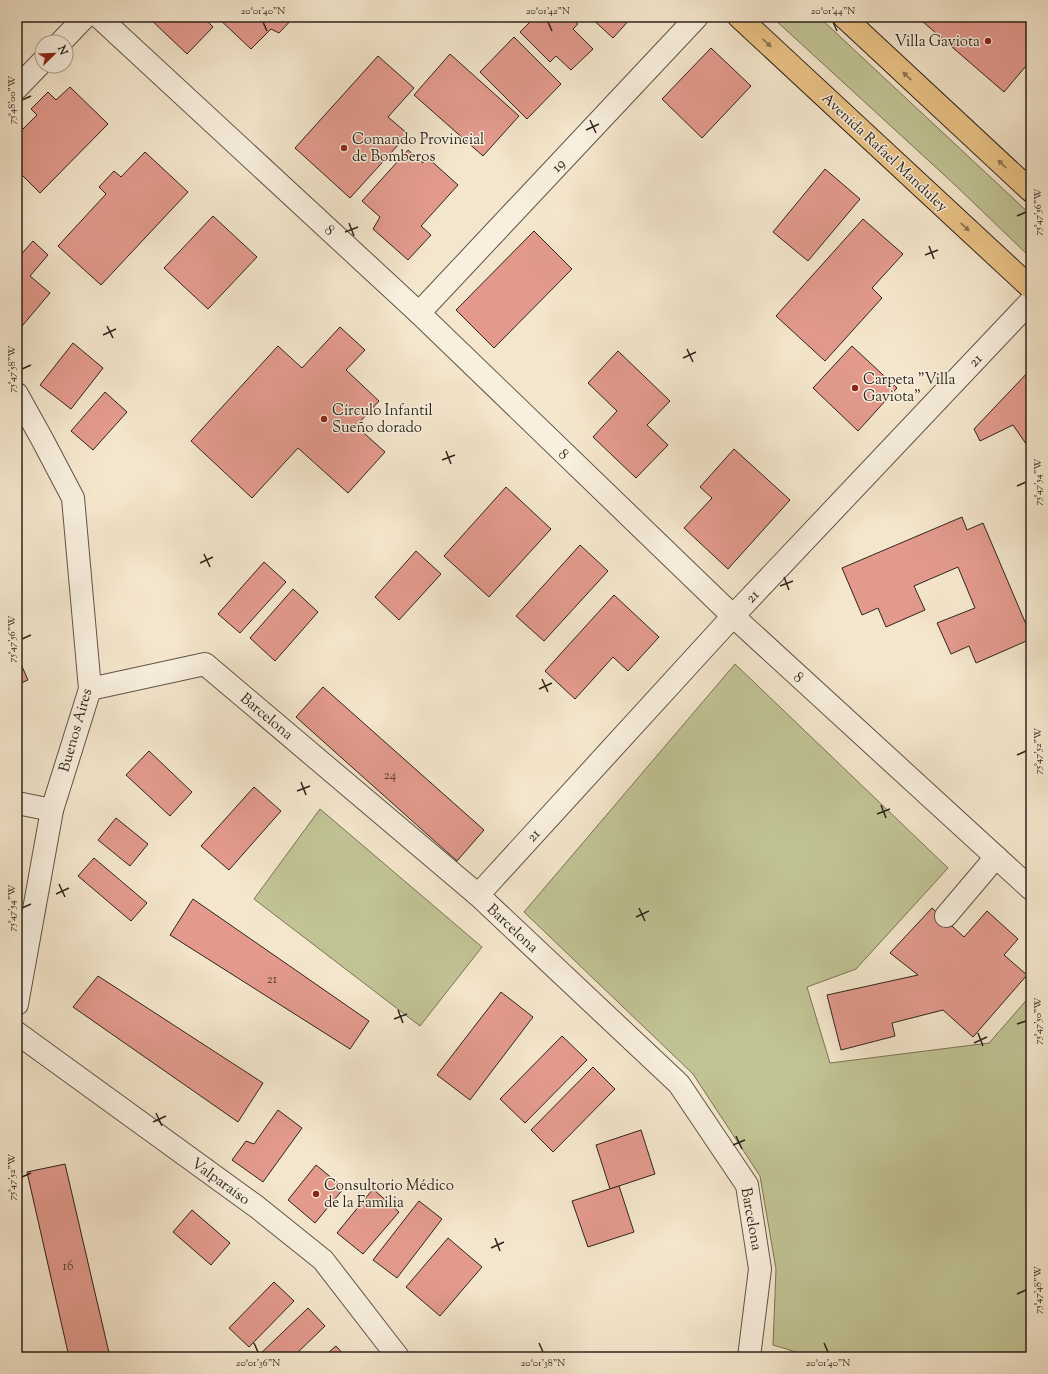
<svg xmlns="http://www.w3.org/2000/svg" width="1048" height="1374" viewBox="0 0 1048 1374" font-family="'Sorts Mill Goudy',serif">
	<style>
		.green { fill: #c1c394; stroke: #787458 }
		.building { fill: #e39a8d; stroke: #2e241c }
		.lines { fill: none; stroke-linecap: round; stroke-linejoin: round }
		.minor-casing { stroke: #605448; stroke-width: 24 }
		.major-casing { stroke: #2e241c; stroke-width: 24 }
		.minor { stroke: #f8efde; stroke-width: 22 }
		.major { stroke: #eac386; stroke-width: 22 }
		.oneway { fill: #8c7451 }
		.ticks { fill: none; stroke: #2e241c; stroke-width: 1.5 }
		.poi-dot { fill: #8f2418; stroke: #f8efde; stroke-width: 1.5 }
		.labels { text-anchor: middle; stroke-width: 3; stroke-linejoin: round; paint-order: stroke }
		.number-label { font-size: 13px; fill: #5b4238 }
		.poi-label { font-size: 15px; fill: #2e241c; stroke: #f8efde; text-anchor: start }
		.street-label { font-size: 15px; fill: #2e241c; stroke: #f8efde }
		.neatline { fill: none; stroke: #2e241c; stroke-width: 1.5 }
		.ticks-label { font-size: 10px; text-anchor: middle; fill: #2e241c }
	</style>
	<rect width="100%" height="100%" fill="#f4e6cc"/>
	<filter id="stains"><feTurbulence type="fractalNoise" baseFrequency=".005" numOctaves="4"/><feColorMatrix values="0 0 0 0 .2 0 0 0 0 .09 0 0 0 0 .02 0 0 0 .5 -.17"/></filter>
	<radialGradient id="worn" r=".72"><stop offset=".6" stop-color="#630" stop-opacity="0"/><stop offset="1" stop-color="#630" stop-opacity=".3"/></radialGradient>
	<g class="green">
		<polygon points="772,17 819,17 1031,215 1031,258 954,184"/>
		<polygon points="735,664 948,868 856,969 807,987 830,1063 989,1043 1031,995 1031,1357 813,1357 773,1345 776,1269 760,1176 693,1074 524,912"/>
		<polygon points="320,809 482,947 420,1026 254,899"/>
	</g>
	<g class="building">
		<polygon points="148,17 203,17 213,27 187,54"/>
		<polygon points="217,17 294,17 279,33 271,29 251,49"/>
		<polygon points="535,17 570,17 578,24 573,29 593,49 571,70 556,56 550,62 520,32"/>
		<polygon points="590,17 632,17 613,38"/>
		<polygon points="926,17 1031,17 1031,60 1004,92 922,21"/>
		<polygon points="514,37 561,84 527,119 480,72"/>
		<polygon points="711,48 751,86 702,138 662,99"/>
		<polygon points="450,54 519,116 483,156 414,95"/>
		<polygon points="378,56 414,88 388,117 408,134 350,198 295,148"/>
		<polygon points="70,87 108,124 40,193 17,170 17,123 23,129 37,115 31,109 48,92 56,100"/>
		<polygon points="408,150 423,163 428,158 458,185 421,226 431,235 408,260 373,229 380,217 362,201"/>
		<polygon points="145,152 188,192 101,285 58,246 106,194 99,187 114,171 121,177"/>
		<polygon points="825,169 860,199 808,261 773,232"/>
		<polygon points="213,216 257,257 208,309 164,268"/>
		<polygon points="863,219 903,254 872,288 882,298 825,361 776,316"/>
		<polygon points="534,231 572,269 494,348 456,310"/>
		<polygon points="33,241 48,255 30,276 50,293 17,332 17,259"/>
		<polygon points="340,327 365,350 346,370 379,401 356,426 385,452 348,493 298,448 252,498 191,441 278,346 302,368"/>
		<polygon points="73,343 103,368 71,409 40,385"/>
		<polygon points="852,346 897,388 858,431 813,388"/>
		<polygon points="618,351 670,401 647,425 668,445 636,478 593,437 617,411 588,383"/>
		<polygon points="1031,369 1031,451 1013,425 980,441 974,429"/>
		<polygon points="105,392 127,412 93,450 71,431"/>
		<polygon points="734,449 790,500 728,569 684,528 712,498 700,487"/>
		<polygon points="506,487 551,529 489,597 444,556"/>
		<polygon points="962,517 967,530 983,523 1031,636 1031,639 976,663 969,646 951,654 937,623 975,608 958,567 914,586 925,610 886,627 878,608 862,615 842,568"/>
		<polygon points="580,545 608,571 544,641 516,616"/>
		<polygon points="416,551 441,574 399,620 375,597"/>
		<polygon points="264,562 286,582 240,633 218,614"/>
		<polygon points="293,589 318,612 275,661 250,638"/>
		<polygon points="614,595 659,637 628,671 613,657 575,699 545,671"/>
		<polygon points="17,655 28,680 17,685"/>
		<polygon points="323,687 484,830 457,861 296,717"/>
		<polygon points="149,751 192,792 170,816 126,775"/>
		<polygon points="254,787 281,811 229,870 201,846"/>
		<polygon points="116,818 148,844 130,866 98,840"/>
		<polygon points="94,858 147,903 131,921 78,876"/>
		<polygon points="193,899 369,1021 350,1049 170,935"/>
		<polygon points="932,908 964,937 987,911 1018,939 1004,955 1027,975 973,1037 943,1010 892,1023 895,1036 841,1050 827,995 918,975 890,953"/>
		<polygon points="98,976 263,1083 238,1122 73,1007"/>
		<polygon points="501,992 533,1017 470,1100 437,1075"/>
		<polygon points="562,1036 587,1060 525,1123 500,1099"/>
		<polygon points="593,1067 615,1089 553,1152 531,1130"/>
		<polygon points="278,1110 302,1128 263,1182 232,1160 246,1141 254,1144"/>
		<polygon points="641,1130 655,1174 610,1189 596,1145"/>
		<polygon points="65,1164 110,1357 69,1357 27,1172"/>
		<polygon points="316,1165 344,1188 315,1223 288,1200"/>
		<polygon points="619,1186 634,1232 588,1247 572,1201"/>
		<polygon points="373,1189 399,1212 363,1254 337,1233"/>
		<polygon points="419,1201 442,1219 397,1278 373,1260"/>
		<polygon points="192,1210 230,1243 211,1265 173,1232"/>
		<polygon points="448,1238 482,1267 440,1316 406,1287"/>
		<polygon points="274,1282 294,1301 249,1347 229,1328"/>
		<polygon points="308,1308 325,1326 293,1357 257,1357"/>
		<polygon points="336,1346 346,1357 323,1357"/>
	</g>
	<g class="lines">
		<defs>
			<g id="minor">
				<polyline points="99,17 419,313 733,616 1031,889"/>
				<polyline points="61,42 85,17"/>
				<polyline points="17,88 42,62"/>
				<polyline points="419,313 697,17"/>
				<polyline points="17,394 42,439 73,498 90,689 52,810 17,1004"/>
				<polyline points="90,689 205,664 478,895 679,1084 747,1185 760,1269 749,1357"/>
				<polyline points="17,803 52,810"/>
				<polyline points="478,895 733,616 1031,301"/>
				<polyline points="946,916 996,857"/>
				<polyline points="17,1033 257,1207 323,1260 398,1357"/>
			</g>
			<g id="major">
				<polyline points="739,17 1031,288"/>
				<polyline points="844,17 1031,191"/>
			</g>
		</defs>
		<use href="#minor" class="minor-casing"/>
		<use href="#major" class="major-casing"/>
		<use href="#minor" class="minor"/>
		<use href="#major" class="major"/>
	</g>
	<defs><path id="oneway-solid" d="M-6-.8H1V-3.2L6.5 0L1 3.2V.8H-6Z"/></defs>
	<g class="oneway">
		<use href="#oneway-solid" transform="translate(767 43) rotate(43)"/>
		<use href="#oneway-solid" transform="translate(907 76) rotate(-137)"/>
		<use href="#oneway-solid" transform="translate(1002 164) rotate(-137)"/>
		<use href="#oneway-solid" transform="translate(965 227) rotate(43)"/>
	</g>
	<path class="ticks" d="M 263,22 L 267,31M 548,22 L 552,31M 833,22 L 837,31M 22,100 L 31,96M 590,120 L 596,133M 586,130 L 599,124M 1017,216 L 1026,212M 349,223 L 354,236M 345,232 L 358,227M 929,246 L 934,259M 925,255 L 938,250M 107,326 L 113,338M 103,335 L 116,329M 687,349 L 693,362M 683,358 L 696,352M 22,369 L 31,365M 446,451 L 451,464M 442,460 L 455,455M 1017,486 L 1026,482M 204,554 L 210,567M 200,563 L 213,557M 784,577 L 789,590M 780,586 L 793,581M 22,639 L 31,635M 542,679 L 548,692M 539,689 L 552,683M 1017,755 L 1026,751M 301,782 L 306,795M 297,791 L 310,786M 881,805 L 886,818M 877,814 L 890,809M 59,884 L 65,897M 56,894 L 69,888M 22,908 L 31,904M 639,908 L 645,921M 636,917 L 649,911M 398,1010 L 403,1023M 394,1019 L 407,1014M 1017,1024 L 1026,1021M 978,1033 L 983,1046M 974,1043 L 987,1037M 156,1113 L 162,1126M 153,1122 L 166,1116M 736,1136 L 742,1149M 733,1145 L 745,1140M 22,1177 L 31,1173M 495,1238 L 500,1251M 491,1248 L 504,1242M 1017,1294 L 1026,1290M 254,1343 L 258,1352M 539,1343 L 543,1352M 824,1343 L 828,1352"/>
	<g class="poi-dot">
		<circle cx="988" cy="41" r="4"/>
		<circle cx="344" cy="148" r="4"/>
		<circle cx="855" cy="388" r="4"/>
		<circle cx="324" cy="419" r="4"/>
		<circle cx="316" cy="1194" r="4"/>
	</g>
	<g class="labels">
		<g class="number-label">
			<text x="390" y="779">24</text>
			<text x="272" y="983">21</text>
			<text x="68" y="1270">16</text>
		</g>
		<g class="poi-label">
			<text x="980" y="46" text-anchor="end">Villa Gaviota</text>
			<text x="352" y="144">Comando Provincial<tspan x="352" dy="17">de Bomberos</tspan></text>
			<text x="863" y="384">Carpeta "Villa<tspan x="863" dy="17">Gaviota"</tspan></text>
			<text x="332" y="415">Círculo Infantil<tspan x="332" dy="17">Sueño dorado</tspan></text>
			<text x="324" y="1190">Consultorio Médico<tspan x="324" dy="17">de la Familia</tspan></text>
		</g>
		<g class="street-label">
			<text transform="translate(885 152) rotate(43)" y="5">Avenida Rafael Manduley</text>
			<text transform="translate(558 165) rotate(-47)" y="5">19</text>
			<text transform="translate(330 230) rotate(43)" y="5">8</text>
			<text transform="translate(975 360) rotate(-47)" y="5">21</text>
			<text transform="translate(564 454) rotate(44)" y="5">8</text>
			<text transform="translate(752 596) rotate(-47)" y="5">21</text>
			<text transform="translate(799 677) rotate(42)" y="5">8</text>
			<text transform="translate(267 716) rotate(40)" y="5">Barcelona</text>
			<text transform="translate(75 730) rotate(-74)" y="5">Buenos Aires</text>
			<text transform="translate(533 835) rotate(-48)" y="5">21</text>
			<text transform="translate(513 928) rotate(43)" y="5">Barcelona</text>
			<text transform="translate(221 1181) rotate(36)" y="5">Valparaíso</text>
			<text transform="translate(752 1219) rotate(80)" y="5">Barcelona</text>
		</g>
	</g>
	<rect width="1048" height="1374" fill="none" stroke="#f4e6cc" stroke-width="44"/>
	<g transform="translate(54 54) rotate(67)"><circle r="19" fill="#f8efde" stroke="#a79e90"/>
	<path d="M0-3L7 15L0 10L-7 15Z" fill="#8f2418"/>
	<text y="-6" font-size="11" font-weight="bold" text-anchor="middle" fill="#2e241c">N</text>
	</g>
	<rect x="22" y="22" width="1004" height="1330" class="neatline"/>
	<g class="ticks-label">
		<text x="263" y="14">20°01'40"N</text>
		<text x="548" y="14">20°01'42"N</text>
		<text x="833" y="14">20°01'44"N</text>
		<text transform="translate(11 100) rotate(-90)" y="4">75°48'00"W</text>
		<text transform="translate(1037 212) rotate(-90)" y="4">75°47'56"W</text>
		<text transform="translate(11 369) rotate(-90)" y="4">75°47'58"W</text>
		<text transform="translate(1037 482) rotate(-90)" y="4">75°47'54"W</text>
		<text transform="translate(11 639) rotate(-90)" y="4">75°47'56"W</text>
		<text transform="translate(1037 751) rotate(-90)" y="4">75°47'52"W</text>
		<text transform="translate(11 908) rotate(-90)" y="4">75°47'54"W</text>
		<text transform="translate(1037 1021) rotate(-90)" y="4">75°47'50"W</text>
		<text transform="translate(11 1177) rotate(-90)" y="4">75°47'52"W</text>
		<text transform="translate(1037 1290) rotate(-90)" y="4">75°47'48"W</text>
		<text x="258" y="1366">20°01'36"N</text>
		<text x="543" y="1366">20°01'38"N</text>
		<text x="828" y="1366">20°01'40"N</text>
	</g>
	<rect width="100%" height="100%" filter="url(#stains)"/>
	<rect width="100%" height="100%" fill="url(#worn)"/>
</svg>
